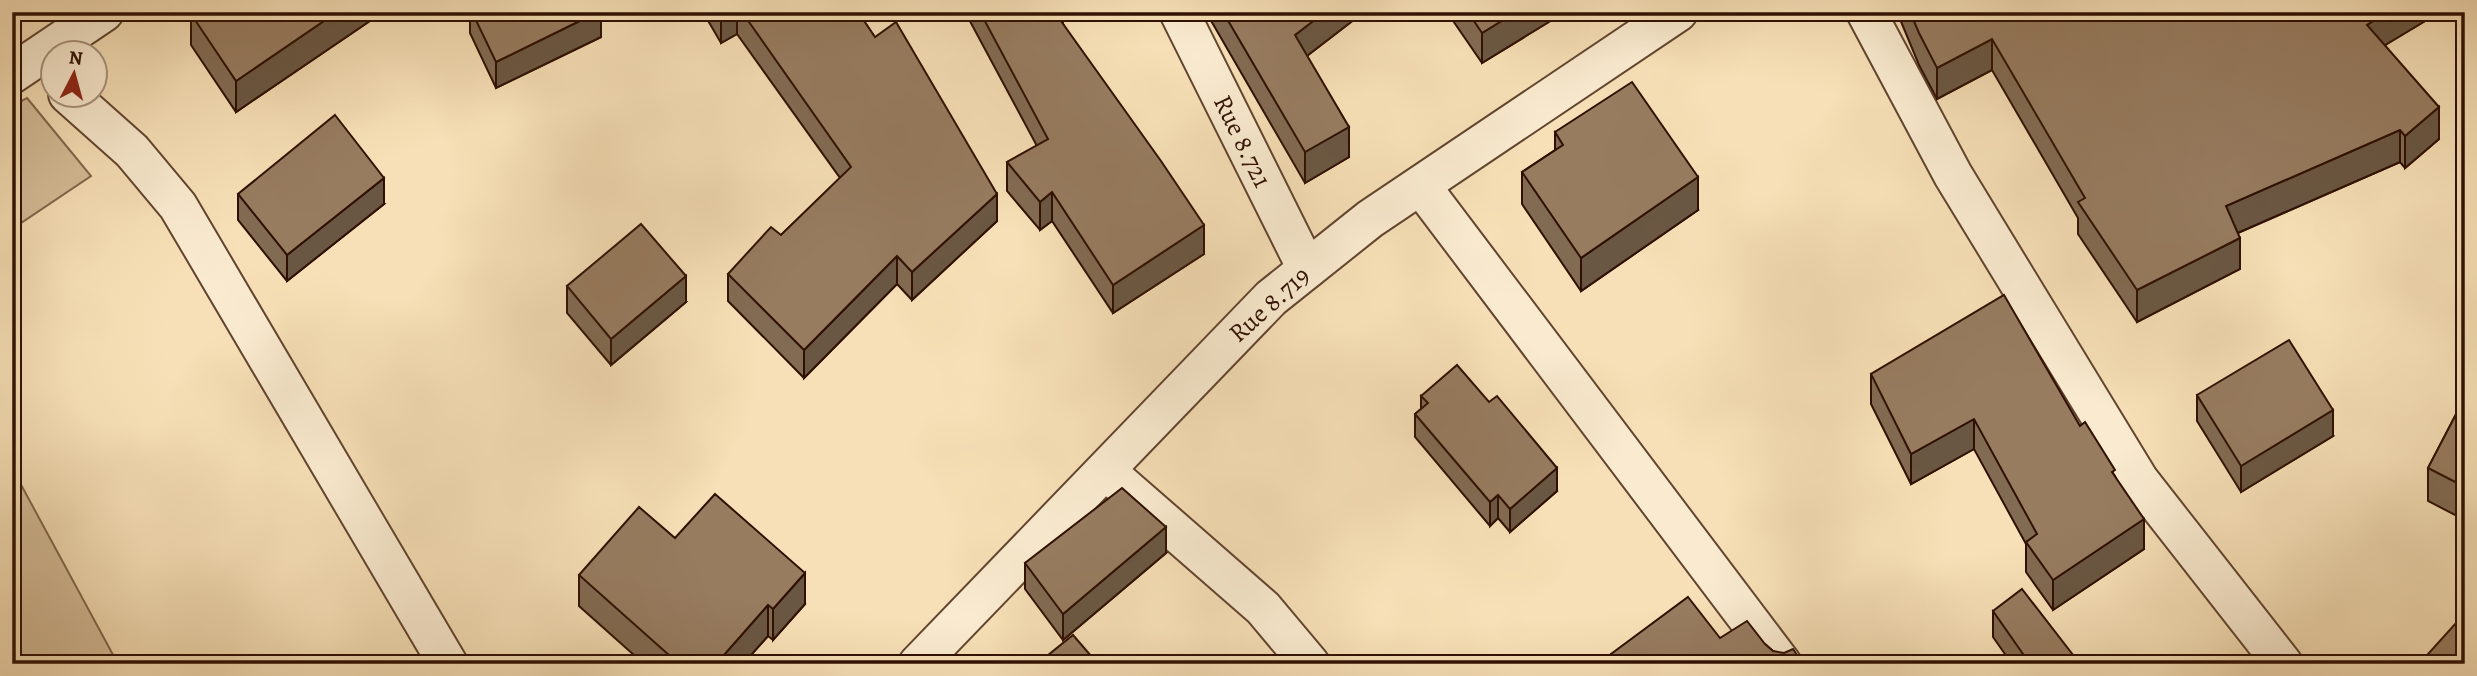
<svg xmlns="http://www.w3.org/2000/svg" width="2477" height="676" viewBox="0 0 2477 676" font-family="Alegreya,serif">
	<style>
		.green { fill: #d5bd98; stroke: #82664d; stroke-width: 2 }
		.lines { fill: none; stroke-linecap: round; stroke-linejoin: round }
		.street-casing { stroke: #61442f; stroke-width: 42 }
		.street { stroke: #faebd0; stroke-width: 38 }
		.wall { fill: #826b53; stroke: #2f1002; stroke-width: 2 }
		.shaded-wall { fill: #6a5743; stroke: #2f1002; stroke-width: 2 }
		.building { fill: #977c60; stroke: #2f1002; stroke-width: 2 }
		.labels { text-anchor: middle; stroke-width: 5; stroke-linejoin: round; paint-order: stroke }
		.street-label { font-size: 26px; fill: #2f1002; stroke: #faebd0 }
	</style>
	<rect width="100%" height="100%" fill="#f7e0b7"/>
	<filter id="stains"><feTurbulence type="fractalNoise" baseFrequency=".00286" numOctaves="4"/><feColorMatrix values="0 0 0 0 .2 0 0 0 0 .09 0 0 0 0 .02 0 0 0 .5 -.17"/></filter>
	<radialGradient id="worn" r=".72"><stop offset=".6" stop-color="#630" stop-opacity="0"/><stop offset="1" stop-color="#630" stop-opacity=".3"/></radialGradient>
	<g class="green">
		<polygon points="27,98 91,176 12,229 12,106"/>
		<polygon points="12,468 118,664 12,664"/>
	</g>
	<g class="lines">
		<defs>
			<g id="street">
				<polyline points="1179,12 1307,269"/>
				<polyline points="1866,12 1953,175 2139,480 2283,664"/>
				<polyline points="12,74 104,12"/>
				<polyline points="68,94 132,151 178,206 448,664"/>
				<polyline points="1421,186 1782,664"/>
				<polyline points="1106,471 1263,608 1310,664"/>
				<polyline points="918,664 1271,298 1370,219 1678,12"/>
			</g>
		</defs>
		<use href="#street" class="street-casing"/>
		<use href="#street" class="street"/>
	</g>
	<g class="wall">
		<polygon points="193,12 383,12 236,112 191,45 191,14"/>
		<polygon points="470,12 601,12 601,37 496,88 470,33"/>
		<polygon points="703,12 858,12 997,221 912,300 897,284 804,378 728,301 728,274 781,235 840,178 737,34 721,43"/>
		<polygon points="965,12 1063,12 1063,24 1204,254 1113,313 1052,221 1040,230 1007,191 1007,162 1037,146"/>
		<polygon points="1206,12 1364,12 1307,56 1349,157 1305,183"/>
		<polygon points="1447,12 1565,12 1482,63"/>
		<polygon points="1897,12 2440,12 2385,45 2439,139 2405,168 2400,162 2238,233 2240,269 2137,322 2078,234 2078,218 1992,70 1937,99 1919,65"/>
		<polygon points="1555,132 1698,210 1581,291 1522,204 1522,172 1555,150"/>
		<polygon points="238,194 384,204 287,281 238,220"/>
		<polygon points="567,286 686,302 611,365 567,313"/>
		<polygon points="1871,374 2080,426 2115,476 2144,549 2053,610 2026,572 2026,544 1974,449 1911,484 1871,404"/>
		<polygon points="2197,395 2333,436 2241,492 2197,421"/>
		<polygon points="1421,396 1557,491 1510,532 1498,518 1490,526 1415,437 1415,414 1421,409"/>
		<polygon points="2465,397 2465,520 2428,501 2428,468"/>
		<polygon points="675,538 805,604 773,640 768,636 743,664 644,664 579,606 579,575"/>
		<polygon points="1166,553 1063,640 1025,589 1025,563"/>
		<polygon points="1993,611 2080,664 2012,664 1993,637"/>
		<polygon points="1720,638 1765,644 1773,651 1803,664 1611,664 1611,654"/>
	</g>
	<g class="shaded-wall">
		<polygon points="337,12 383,12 236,112 236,81"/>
		<polygon points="598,12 601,12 601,37 496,88 496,62"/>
		<polygon points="726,12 737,12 737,34 721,43 721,15"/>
		<polygon points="1059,12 1063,12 1063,38 1056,14"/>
		<polygon points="1325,12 1364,12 1295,65 1295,35"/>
		<polygon points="1516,12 1565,12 1482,63 1482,33"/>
		<polygon points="2387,12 2440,12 2367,56 2367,25"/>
		<polygon points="1992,39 1992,70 1937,99 1937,68"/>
		<polygon points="2439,107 2439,139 2405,168 2405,136"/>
		<polygon points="1349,127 1349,157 1305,183 1305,152"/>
		<polygon points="2400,130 2400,162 2226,238 2226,206"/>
		<polygon points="1698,177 1698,210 1581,291 1581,258"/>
		<polygon points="384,178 384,204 287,281 287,255"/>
		<polygon points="1052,192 1052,221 1040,230 1040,202"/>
		<polygon points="997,194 997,221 912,300 912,272"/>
		<polygon points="1204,225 1204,254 1113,313 1113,285"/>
		<polygon points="2240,238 2240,269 2137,322 2137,290"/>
		<polygon points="897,256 897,284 804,378 804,350"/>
		<polygon points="686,276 686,302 611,365 611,339"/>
		<polygon points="2333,410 2333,436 2241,492 2241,466"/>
		<polygon points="1974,419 1974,449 1911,484 1911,454"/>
		<polygon points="1557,468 1557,491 1510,532 1510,509"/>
		<polygon points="1498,495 1498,518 1490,526 1490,502"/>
		<polygon points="2144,519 2144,549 2053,610 2053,580"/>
		<polygon points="1166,527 1166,553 1063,640 1063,614"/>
		<polygon points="805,573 805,604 773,640 773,609"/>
		<polygon points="768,605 768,636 743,664 716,664"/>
	</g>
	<g class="building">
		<polygon points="193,12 337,12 236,81 191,14"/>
		<polygon points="472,12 598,12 496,62"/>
		<polygon points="742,12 858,12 875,37 896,22 997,194 912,272 897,256 804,350 728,274 771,227 781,235 851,167"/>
		<polygon points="980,12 1059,12 1056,14 1161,161 1204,225 1113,285 1052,192 1040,202 1007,162 1048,139"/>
		<polygon points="1223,12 1325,12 1295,35 1349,127 1305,152"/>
		<polygon points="1468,12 1516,12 1482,33"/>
		<polygon points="1910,12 2387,12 2367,25 2439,107 2405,136 2400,130 2226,206 2240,238 2137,290 2078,202 2085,198 1992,39 1937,68 1919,33"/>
		<polygon points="1632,82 1698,177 1581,258 1522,172 1563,145 1555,132"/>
		<polygon points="335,115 384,178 287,255 238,194"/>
		<polygon points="641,224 686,276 611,339 567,286"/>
		<polygon points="2004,295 2080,426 2085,422 2115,470 2112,472 2144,519 2053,580 2026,542 2037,534 1974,419 1911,454 1871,374"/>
		<polygon points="2289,340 2333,410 2241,466 2197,395"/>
		<polygon points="1457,365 1489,402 1497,396 1557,468 1510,509 1498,495 1490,502 1415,414 1428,403 1421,396"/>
		<polygon points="2465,397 2465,487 2428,468"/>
		<polygon points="1122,488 1166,527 1063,614 1025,563"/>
		<polygon points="715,494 805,573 773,609 768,605 716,664 679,664 579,575 639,507 675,538"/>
		<polygon points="2022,589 2080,664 2030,664 1993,611"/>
		<polygon points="1688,597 1720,638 1747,621 1765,644 1773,651 1784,653 1793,649 1803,664 1617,664 1611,654"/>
		<polygon points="2465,613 2465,664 2419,664"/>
		<polygon points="1073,635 1098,664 1037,664"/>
	</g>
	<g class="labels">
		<g class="street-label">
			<text transform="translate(1243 141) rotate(64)" y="9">Rue 8.721</text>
			<text transform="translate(1269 304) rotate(-42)" y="9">Rue 8.719</text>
		</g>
	</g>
	<rect width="2477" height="676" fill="none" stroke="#f7e0b7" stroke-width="42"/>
	<rect x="14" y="14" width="2449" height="648" fill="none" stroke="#2f1002" stroke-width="3.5"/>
	<rect x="21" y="21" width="2435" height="634" fill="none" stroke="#2f1002" stroke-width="2"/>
	<g transform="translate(74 74) rotate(6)"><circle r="33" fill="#faebd0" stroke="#a9937e" stroke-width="2"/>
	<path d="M0-5L12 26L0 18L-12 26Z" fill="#8f2418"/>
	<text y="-10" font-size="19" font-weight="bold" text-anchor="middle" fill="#2f1002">N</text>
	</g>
	<rect width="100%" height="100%" filter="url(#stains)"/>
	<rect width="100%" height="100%" fill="url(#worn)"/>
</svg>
